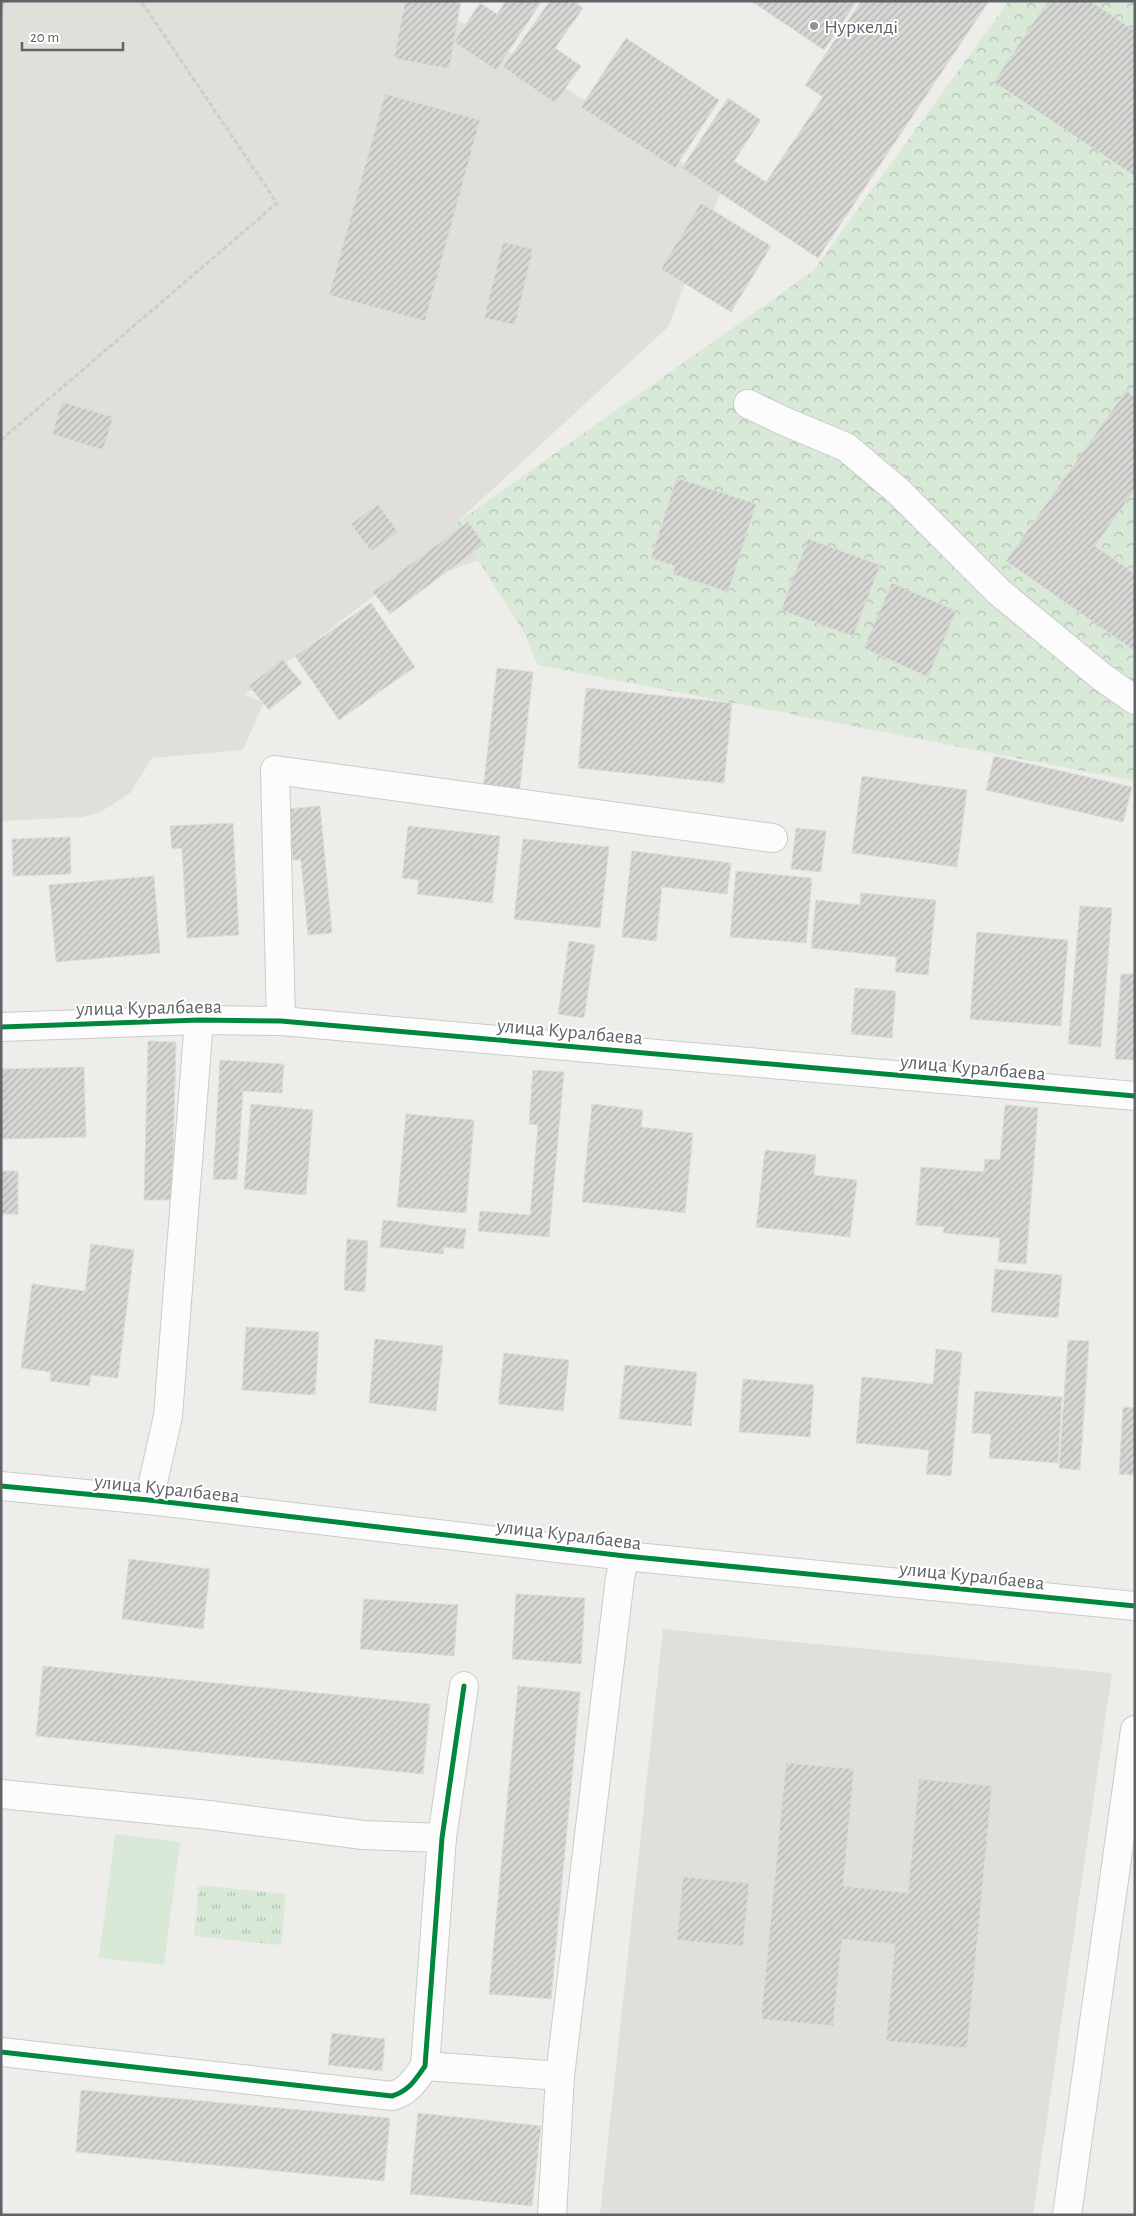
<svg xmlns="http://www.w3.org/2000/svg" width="1136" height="2216" viewBox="0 0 1136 2216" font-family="'Alegreya Sans',sans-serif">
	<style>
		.education { fill: #e1dfda }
		.grass { fill: url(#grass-tufts) }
		.forest { fill: url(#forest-crowns) }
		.pitch { fill: #d8e9d7 }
		.building { fill: url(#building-hatch); stroke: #dddcd9 }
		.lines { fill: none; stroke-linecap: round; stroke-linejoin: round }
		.minor-casing { stroke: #cbcbcb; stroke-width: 30 }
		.path { stroke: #cacecc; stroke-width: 3; stroke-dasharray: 5 2.5; stroke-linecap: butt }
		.minor { stroke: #fcfcfc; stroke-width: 28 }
		.cycleway-casing { stroke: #fff; stroke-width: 8 }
		.cycleway { stroke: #00873e; stroke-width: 5 }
		.poi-dot { fill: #919394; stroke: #fff; stroke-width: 2 }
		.labels { text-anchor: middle; stroke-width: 4; stroke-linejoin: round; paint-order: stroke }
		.poi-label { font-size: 20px; fill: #5f6266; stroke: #fff; text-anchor: start }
		.street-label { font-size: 20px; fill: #5f6266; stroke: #fff }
	</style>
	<defs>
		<pattern id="grass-tufts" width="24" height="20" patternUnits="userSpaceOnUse" patternTransform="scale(1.25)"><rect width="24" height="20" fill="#d8e9d7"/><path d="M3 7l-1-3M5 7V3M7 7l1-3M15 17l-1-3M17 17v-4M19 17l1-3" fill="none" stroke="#b2c0b2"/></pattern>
		<pattern id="forest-crowns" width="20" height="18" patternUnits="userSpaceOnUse" patternTransform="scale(1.25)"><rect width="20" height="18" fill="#d8e9d7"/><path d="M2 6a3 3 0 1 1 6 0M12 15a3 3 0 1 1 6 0" fill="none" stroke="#b2c0b2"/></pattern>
		<pattern id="building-hatch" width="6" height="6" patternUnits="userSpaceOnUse" patternTransform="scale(1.25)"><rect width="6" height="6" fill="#d6d6d3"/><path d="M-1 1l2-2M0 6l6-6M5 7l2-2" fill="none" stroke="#b1b1af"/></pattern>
	</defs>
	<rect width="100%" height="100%" fill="#eeedea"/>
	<g class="education">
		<polygon points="1,1 429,1 722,188 668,327 455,524 478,560 449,571 392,582 244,695 264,702 243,750 152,758 130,793 99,813 82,817 1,821"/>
		<polygon points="663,1629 1112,1673 1033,2215 600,2215"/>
	</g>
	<polygon class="grass" points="199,1885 286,1894 281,1945 194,1936"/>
	<polygon class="forest" points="1009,1 1135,1 1135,781 538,665 524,632 455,524 813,271"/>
	<polygon class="pitch" points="115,1834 180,1842 164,1965 99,1958"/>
	<g class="building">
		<polygon points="1,1 5,1 1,16"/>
		<polygon points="405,1 461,1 449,69 394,58"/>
		<polygon points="506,1 542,1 496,70 454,42 480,3 497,14"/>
		<polygon points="550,1 573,1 583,8 555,48 581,66 555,103 503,67"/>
		<polygon points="751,1 857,1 824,50"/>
		<polygon points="861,1 989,1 818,258 682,168 728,98 761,120 734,161 766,182 823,97 805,85"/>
		<polygon points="1048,1 1090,1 1135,31 1135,176 994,82"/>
		<polygon points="626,38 719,100 675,168 581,107"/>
		<polygon points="385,94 480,120 425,321 329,295"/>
		<polygon points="701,203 771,246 731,312 661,269"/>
		<polygon points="503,242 533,249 515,325 484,318"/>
		<polygon points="1126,391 1135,397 1135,489 1095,546 1135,574 1135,651 1006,561"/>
		<polygon points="62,402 113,417 103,450 52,434"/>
		<polygon points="677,478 756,504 728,592 673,574 675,566 651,558"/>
		<polygon points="378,504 398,532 371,551 351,524"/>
		<polygon points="468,522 484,544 390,614 373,592"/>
		<polygon points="808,539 880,565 853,636 781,610"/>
		<polygon points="892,583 956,611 928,677 864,648"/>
		<polygon points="371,603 415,667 339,720 295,656"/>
		<polygon points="282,659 302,683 269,710 249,686"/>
		<polygon points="497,668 533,672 519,795 483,790"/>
		<polygon points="586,688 732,703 724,783 578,768"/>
		<polygon points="994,756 1132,787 1123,822 986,790"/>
		<polygon points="862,776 967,790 957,867 852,853"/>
		<polygon points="320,806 332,933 308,935 301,860 293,860 288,809"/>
		<polygon points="233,823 239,935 187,938 182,848 172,849 170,826"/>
		<polygon points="408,826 500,836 492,903 417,894 419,880 402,878"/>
		<polygon points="796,828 826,831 821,872 791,869"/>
		<polygon points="70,837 71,874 13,876 12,839"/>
		<polygon points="523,839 609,847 600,928 514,919"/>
		<polygon points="632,851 731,863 727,894 662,887 656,941 622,937"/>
		<polygon points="736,871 812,878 806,943 730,937"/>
		<polygon points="154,876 160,953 56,962 49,885"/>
		<polygon points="861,893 936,900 928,975 895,972 897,957 811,948 816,900 860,905"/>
		<polygon points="1080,906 1112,908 1101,1047 1068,1044"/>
		<polygon points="977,932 1068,940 1061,1026 970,1019"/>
		<polygon points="569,941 595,945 584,1018 558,1014"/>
		<polygon points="1121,974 1135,974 1135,1060 1115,1059"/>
		<polygon points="855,988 896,991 892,1038 851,1034"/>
		<polygon points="148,1041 176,1042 172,1200 144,1200"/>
		<polygon points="220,1060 284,1064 282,1093 243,1091 237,1180 213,1179"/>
		<polygon points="84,1067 86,1137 1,1139 1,1069"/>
		<polygon points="533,1070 564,1072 549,1237 478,1231 480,1211 530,1215 538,1125 529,1124"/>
		<polygon points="251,1104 313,1110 306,1195 244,1189"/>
		<polygon points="592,1104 643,1110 641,1127 693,1133 685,1213 582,1202"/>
		<polygon points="1005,1105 1038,1108 1026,1264 998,1262 1000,1238 943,1233 944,1227 916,1225 921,1167 984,1172 985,1159 1000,1160"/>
		<polygon points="406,1114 474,1120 466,1213 397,1207"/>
		<polygon points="765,1150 816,1155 814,1175 857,1180 850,1237 756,1227"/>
		<rect x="1" y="1171" width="17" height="43"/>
		<polygon points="383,1220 466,1229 463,1249 444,1247 443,1254 380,1247"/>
		<polygon points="347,1239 368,1241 365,1292 344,1290"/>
		<polygon points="91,1244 134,1250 118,1378 91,1375 89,1386 50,1381 51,1372 21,1368 32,1284 85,1291"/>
		<polygon points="995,1269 1062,1275 1058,1318 991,1312"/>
		<polygon points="246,1327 319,1332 315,1395 242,1390"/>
		<polygon points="375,1339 443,1346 436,1411 369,1403"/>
		<polygon points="1068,1340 1089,1341 1080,1470 1059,1468"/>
		<polygon points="936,1349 962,1352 951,1476 926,1474 929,1450 856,1443 862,1377 933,1384"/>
		<polygon points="504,1353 569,1360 563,1411 498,1404"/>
		<polygon points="625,1365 697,1372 691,1426 619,1419"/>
		<polygon points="743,1379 814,1385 810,1437 739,1432"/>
		<polygon points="975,1391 1062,1397 1058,1463 989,1458 991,1434 972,1433"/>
		<polygon points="1123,1407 1135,1408 1135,1475 1119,1474"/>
		<polygon points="129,1559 210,1569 203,1629 122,1619"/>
		<polygon points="516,1594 585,1598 581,1664 512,1659"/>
		<polygon points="364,1599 458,1605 454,1656 360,1649"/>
		<polygon points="43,1666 430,1704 423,1774 36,1736"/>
		<polygon points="518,1686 580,1692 551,1999 489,1994"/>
		<polygon points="786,1763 854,1769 843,1886 908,1893 919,1779 992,1786 967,2048 886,2041 895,1944 842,1939 833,2026 761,2019"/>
		<polygon points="683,1877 749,1883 743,1946 677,1940"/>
		<polygon points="332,2033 385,2039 382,2071 328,2065"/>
		<polygon points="81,2090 390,2118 384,2181 76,2152"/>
		<polygon points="418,2113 541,2126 532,2206 410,2194"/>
	</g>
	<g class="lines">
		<defs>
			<g id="minor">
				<polyline points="748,404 786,422 846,447 898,491 999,592 1102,677 1135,700"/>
				<polyline points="281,1021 275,770 773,838"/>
				<polyline points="1,1027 199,1020 281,1021 1135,1096"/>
				<polyline points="1,1486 149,1500 625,1556 1135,1606"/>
				<polyline points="149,1500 168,1416 199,1020"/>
				<polyline points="1,1794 209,1815 363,1835 442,1838"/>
				<path d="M 1,2052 L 392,2096 C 409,2091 415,2080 425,2066 L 442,1838 L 464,1686"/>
				<polyline points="425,2066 560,2076"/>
				<polyline points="552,2215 560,2076 620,1578 625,1556"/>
				<polyline points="1067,2215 1135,1730"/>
			</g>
		</defs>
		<use href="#minor" class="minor-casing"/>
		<polyline class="path" points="1,440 277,203 141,1"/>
		<use href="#minor" class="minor"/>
		<defs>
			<g id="cycleway">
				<polyline points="1,1027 199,1020 281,1021 1135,1096"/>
				<polyline points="1,1486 149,1500 625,1556 1135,1606"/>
				<path d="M 1,2052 L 392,2096 C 409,2091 415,2080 425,2066 L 442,1838 L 464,1686"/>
			</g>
		</defs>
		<use href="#cycleway" class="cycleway-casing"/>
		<use href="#cycleway" class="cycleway"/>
	</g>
	<circle class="poi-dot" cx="814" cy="26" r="5"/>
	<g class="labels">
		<g class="poi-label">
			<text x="824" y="33">Нуркелді</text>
		</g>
		<g class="street-label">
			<text transform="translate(149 1007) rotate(-1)" y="7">улица Куралбаева</text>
			<text transform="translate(570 1031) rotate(5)" y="7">улица Куралбаева</text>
			<text transform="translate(973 1067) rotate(5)" y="7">улица Куралбаева</text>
			<text transform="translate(167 1488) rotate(6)" y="7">улица Куралбаева</text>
			<text transform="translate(569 1534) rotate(7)" y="7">улица Куралбаева</text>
			<text transform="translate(972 1575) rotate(6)" y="7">улица Куралбаева</text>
		</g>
	</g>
	<rect width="1136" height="2216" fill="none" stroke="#5f6266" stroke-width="5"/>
	<path d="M22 42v8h101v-8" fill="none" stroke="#5f6266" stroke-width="2.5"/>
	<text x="30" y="42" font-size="15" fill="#5f6266" stroke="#ffffff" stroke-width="4" paint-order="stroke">20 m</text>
</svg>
